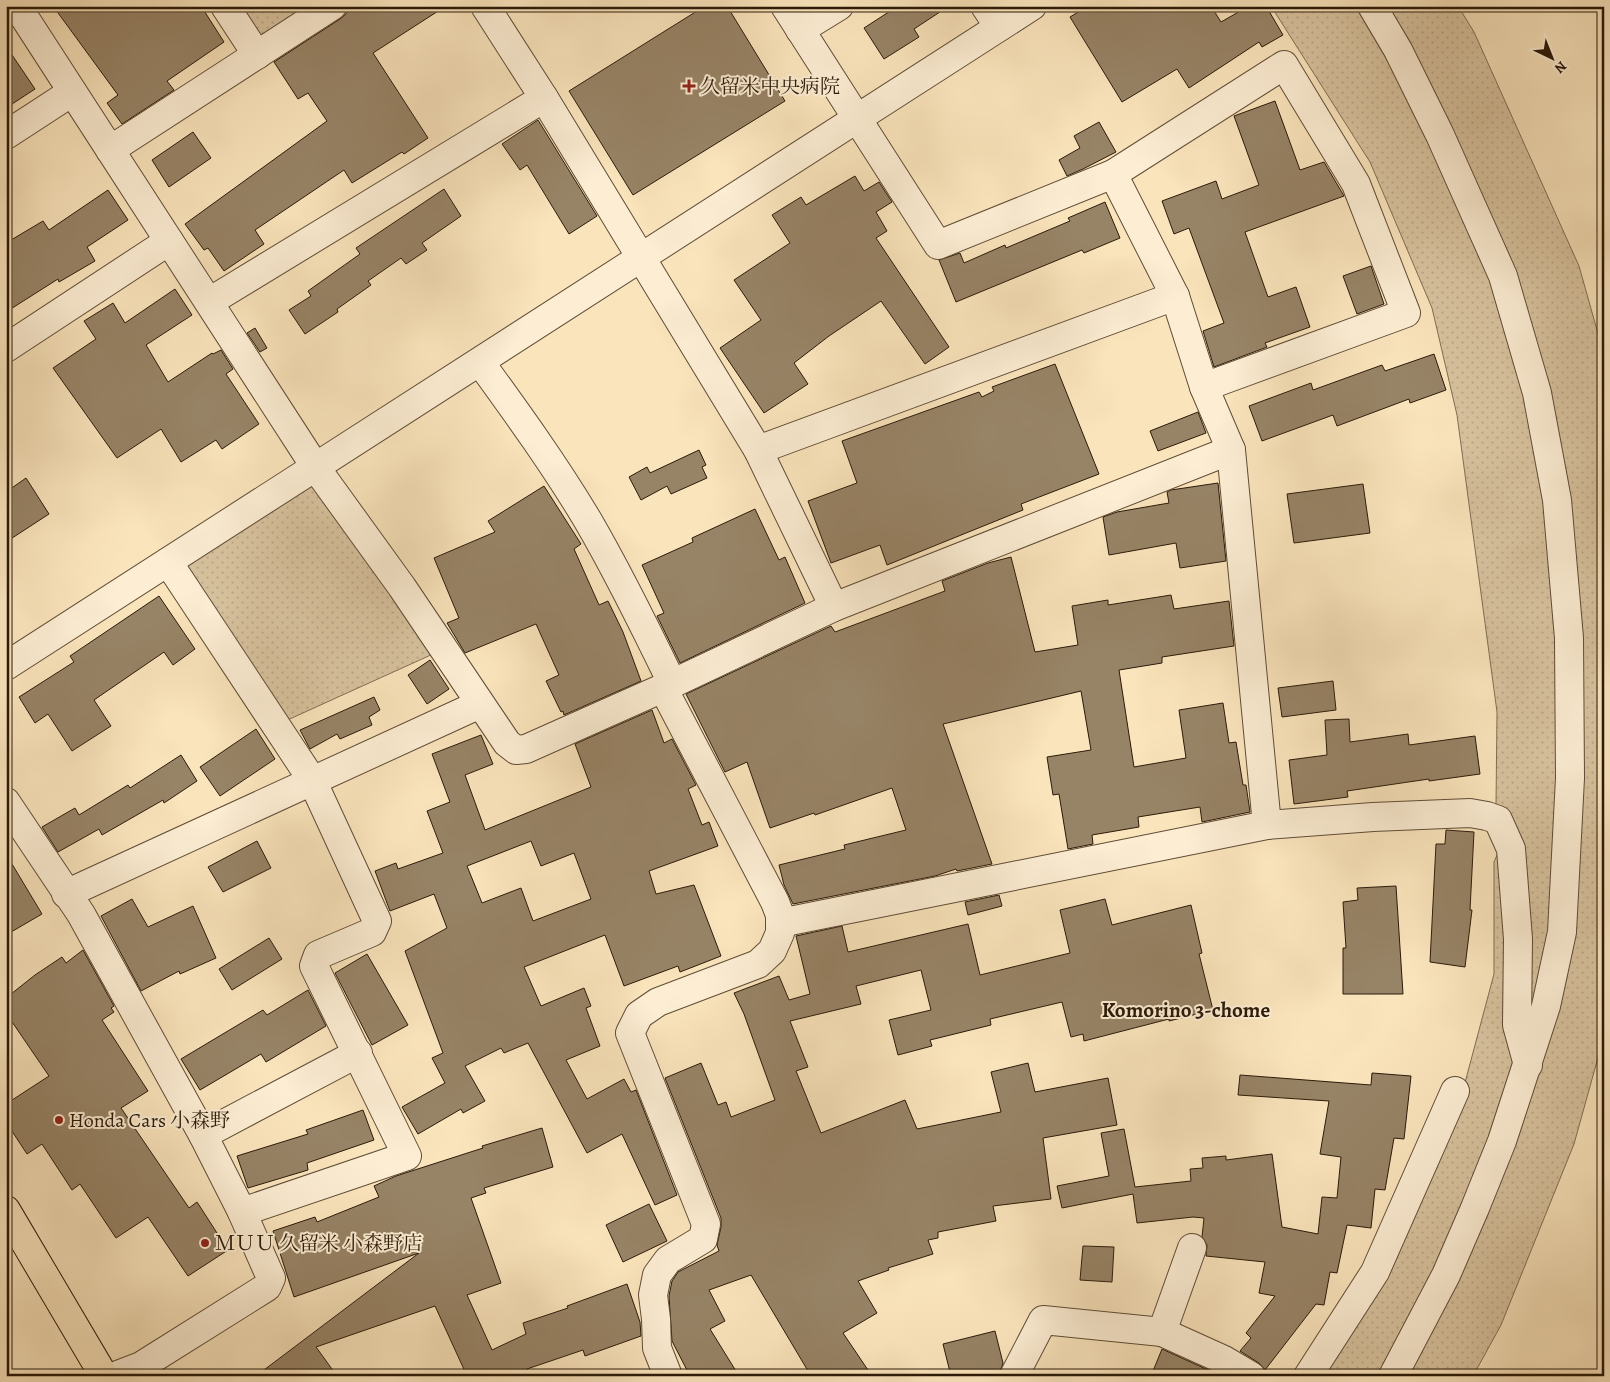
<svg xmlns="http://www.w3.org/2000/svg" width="1610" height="1382" viewBox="0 0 1610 1382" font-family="Alegreya,'Noto Serif JP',serif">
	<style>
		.green { fill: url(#green-dots); stroke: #816e54 }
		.building { fill: #978366; stroke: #2b1a09; fill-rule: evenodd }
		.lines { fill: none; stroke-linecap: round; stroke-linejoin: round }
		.minor-casing { stroke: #5f4c36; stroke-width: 30 }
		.major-casing { stroke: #2b1a09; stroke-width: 30 }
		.minor { stroke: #fcedd3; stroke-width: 28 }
		.major { stroke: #fae4bc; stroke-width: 28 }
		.poi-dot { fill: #8f2418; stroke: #fcedd3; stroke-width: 2 }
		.labels { text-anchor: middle; stroke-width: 4; stroke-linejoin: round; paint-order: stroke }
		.poi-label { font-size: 20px; fill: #2b1a09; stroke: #fcedd3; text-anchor: start }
		.neighbourhood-label { font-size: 21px; font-weight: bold; fill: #2b1a09; stroke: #fcedd3 }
	</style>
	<defs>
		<pattern id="green-dots" width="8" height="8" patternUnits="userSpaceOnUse" patternTransform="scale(1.25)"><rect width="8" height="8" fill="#d7c29e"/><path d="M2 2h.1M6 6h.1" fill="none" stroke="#b9a687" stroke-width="1.8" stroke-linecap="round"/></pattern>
	</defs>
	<rect width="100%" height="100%" fill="#fae4bc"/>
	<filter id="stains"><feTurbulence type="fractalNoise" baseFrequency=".004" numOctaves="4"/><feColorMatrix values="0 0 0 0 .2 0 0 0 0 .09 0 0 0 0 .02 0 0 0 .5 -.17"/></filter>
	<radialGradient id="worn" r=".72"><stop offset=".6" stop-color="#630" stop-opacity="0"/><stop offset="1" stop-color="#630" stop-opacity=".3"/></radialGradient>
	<g class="green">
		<polygon points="232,6 322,6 259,47"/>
		<polygon points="1271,6 1458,6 1474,32 1579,266 1604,355 1604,1036 1574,1144 1501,1325 1473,1376 1322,1376 1463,1090 1494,974 1494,862 1511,823 1496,806 1497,712 1457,415 1432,308 1370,162"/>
		<polygon points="315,478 433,654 283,722 179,564"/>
	</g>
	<g class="building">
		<polygon points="53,6 201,6 224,42 167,81 174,90 122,124 107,103 118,95"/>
		<polygon points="349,6 446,6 373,53 428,138 404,154 402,152 352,183 344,170 255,230 264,244 224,271 208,248 204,250 185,224 327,121 308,93 298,99 274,62 340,19 346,14"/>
		<polygon points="705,6 727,6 785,101 633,195 569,91"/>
		<polygon points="898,6 949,6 914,29 919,37 884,59 864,28"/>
		<polygon points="1088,6 1211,6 1221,22 1249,6 1266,6 1283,35 1262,47 1259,42 1189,88 1177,69 1122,102 1070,17"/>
		<polygon points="6,46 35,89 6,108"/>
		<polygon points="1275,101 1300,170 1324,162 1344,196 1245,232 1268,297 1296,287 1310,327 1265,343 1267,347 1214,367 1203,331 1224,323 1189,228 1174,234 1162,201 1216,181 1222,199 1259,185 1234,116"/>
		<polygon points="538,120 597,216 569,234 527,165 520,170 502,144"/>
		<polygon points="1099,122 1116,152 1083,169 1067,176 1059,160 1080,148 1074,136"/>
		<polygon points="193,132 211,158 169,187 152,160"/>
		<polygon points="855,176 864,191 879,182 892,202 876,212 887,231 876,238 949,347 925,364 881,301 829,336 794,363 808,384 764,413 720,348 761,320 734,280 790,243 772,215 801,197 806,205"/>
		<polygon points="444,189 461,216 422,243 427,250 406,264 401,258 368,281 371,285 337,309 338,312 305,334 289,310 311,296 308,291 360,254 356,248"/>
		<polygon points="108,190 128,220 87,247 95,261 59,282 58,279 6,312 6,243 43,221 49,230"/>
		<polygon points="1105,202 1120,238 1084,253 1082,250 956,302 939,260 960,253 964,263 1005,245 1006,248 1070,221 1068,218"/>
		<polygon points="1371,266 1384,304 1357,314 1343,276"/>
		<polygon points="175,289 192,315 146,345 168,382 212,353 213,354 221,350 233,369 226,374 259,424 222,449 216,440 181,462 161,429 117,458 53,368 96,339 84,321 113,303 125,323"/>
		<polygon points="255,328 267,348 260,352 247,333"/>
		<polygon points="1434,354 1446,390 1410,403 1409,399 1337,426 1333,415 1262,441 1249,406 1311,383 1313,390 1382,365 1385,371"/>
		<polygon points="1055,364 1099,474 1021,504 1023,510 887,565 880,545 831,563 808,501 857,483 842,441 979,392 982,397 994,391 992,387"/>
		<polygon points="1198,412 1206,433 1158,451 1150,431"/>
		<polygon points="699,450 706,465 702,467 707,478 671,494 667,486 641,500 629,477 647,467 650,473"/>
		<polygon points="26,478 49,514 6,542 6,492"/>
		<polygon points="1218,483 1226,561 1180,568 1176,543 1109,555 1103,517 1117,512 1169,503 1167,492 1171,490"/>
		<polygon points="1363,484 1370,533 1294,543 1287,494"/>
		<polygon points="544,486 581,544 574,549 599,605 608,601 623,632 641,681 564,715 563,711 561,712 546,681 559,675 536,624 465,653 447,623 459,618 434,558 495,532 488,521"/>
		<polygon points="755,509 779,560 785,557 805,603 680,663 657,616 664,613 642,565 693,542 692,538"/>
		<polygon points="1011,557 1035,652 1078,645 1072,606 1108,600 1108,605 1171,595 1174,609 1229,601 1234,646 1162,657 1162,663 1119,670 1134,767 1186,758 1179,710 1223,703 1229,743 1236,742 1243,785 1246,785 1250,812 1202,822 1200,807 1138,817 1139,827 1092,835 1093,844 1068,849 1059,794 1053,795 1047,757 1091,750 1081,691 943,724 992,864 957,871 956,869 935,876 793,904 784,885 779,865 845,849 844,845 906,830 892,788 815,815 814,813 770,828 747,762 725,772 686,694 831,626 835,632 945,591 942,581 988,563"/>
		<polygon points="159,596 195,649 173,665 164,652 94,700 111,726 72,751 48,714 35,723 19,697 74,662 70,656"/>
		<polygon points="430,660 449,689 427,704 408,675"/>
		<polygon points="1333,681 1336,710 1282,717 1278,688"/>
		<polygon points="374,697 380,710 369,717 372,725 340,739 337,734 310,749 300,730"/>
		<path d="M 652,710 L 664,743 L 672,739 L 696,785 L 688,789 L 702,825 L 709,822 L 718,846 L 649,871 L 656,894 L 694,885 L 721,956 L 680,972 L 678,966 L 624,986 L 605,935 L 524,967 L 541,1006 L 584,988 L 591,1006 L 586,1008 L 600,1046 L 566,1060 L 587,1099 L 624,1079 L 631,1092 L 636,1090 L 677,1195 L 655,1205 L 622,1134 L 587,1153 L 528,1043 L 504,1053 L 501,1048 L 465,1066 L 485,1101 L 463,1113 L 461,1109 L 418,1134 L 402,1107 L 445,1083 L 432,1058 L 443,1053 L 405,951 L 447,928 L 434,894 L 390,911 L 375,871 L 396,863 L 398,869 L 443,853 L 427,811 L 450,802 L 432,754 L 481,735 L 493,764 L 465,775 L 485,830 L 591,787 L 575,744 ZM 531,841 L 541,866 L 574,853 L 591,899 L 533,921 L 521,888 L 482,903 L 467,866 Z"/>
		<polygon points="1349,719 1350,742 1408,734 1409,745 1475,736 1480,774 1429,781 1429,779 1347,791 1348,797 1294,804 1289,760 1327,755 1325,720"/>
		<polygon points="256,729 275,759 220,796 200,767"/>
		<polygon points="181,755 197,781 164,803 163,800 102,835 99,829 58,852 42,827 75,808 79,815 128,785 130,788"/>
		<polygon points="1446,830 1474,832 1470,910 1472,910 1465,967 1430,962 1436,844 1445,844"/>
		<polygon points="257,841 271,868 223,892 208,867"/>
		<polygon points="6,854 42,914 6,935"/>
		<polygon points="1396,886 1403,994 1343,994 1343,948 1346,948 1343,902 1358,900 1357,888"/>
		<polygon points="999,895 1002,906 968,915 965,902"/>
		<polygon points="132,899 148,927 193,906 216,958 180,974 179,971 141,991 101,916"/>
		<polygon points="1105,899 1112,925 1191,905 1202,953 1199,954 1213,1010 1169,1021 1169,1019 1084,1041 1083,1034 1071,1037 1062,1002 990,1019 991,1025 930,1040 932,1046 898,1055 889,1020 931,1010 921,970 856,986 861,1004 790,1021 808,1067 796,1071 821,1133 905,1100 917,1129 1001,1112 991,1072 1028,1063 1035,1092 1108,1078 1117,1125 1043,1138 1051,1199 993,1206 996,1221 938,1232 938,1238 928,1240 933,1254 888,1268 889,1270 858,1281 877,1313 843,1333 872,1376 811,1376 751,1275 709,1290 725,1321 710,1329 739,1376 690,1376 672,1341 669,1296 672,1281 678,1272 719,1251 717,1245 721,1227 721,1218 665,1078 701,1063 718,1105 726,1102 731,1117 775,1100 744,1014 734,993 779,976 789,1000 810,994 796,936 842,926 848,952 968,924 980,975 1070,953 1060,910"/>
		<polygon points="269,938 282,959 232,990 219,969"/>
		<polygon points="83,950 114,1006 111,1008 114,1012 102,1020 148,1091 121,1108 189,1208 197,1202 228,1250 188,1276 148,1217 116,1238 80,1184 72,1190 42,1144 27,1154 6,1122 6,1104 49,1076 6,1013 6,998 35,975 62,957 66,963"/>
		<polygon points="367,954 408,1025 372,1045 335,973"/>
		<polygon points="308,990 326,1026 266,1062 261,1054 200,1090 181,1059 263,1010 267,1015"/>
		<polygon points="1372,1073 1411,1076 1404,1139 1394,1138 1385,1190 1375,1189 1371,1228 1347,1225 1337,1273 1330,1272 1324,1305 1316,1304 1265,1370 1259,1363 1240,1351 1251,1338 1246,1333 1275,1296 1259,1293 1265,1262 1206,1256 1207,1245 1202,1237 1204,1218 1193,1217 1137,1223 1133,1194 1062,1208 1057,1186 1109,1176 1101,1133 1124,1129 1135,1187 1191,1181 1190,1169 1203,1168 1202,1158 1226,1156 1226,1160 1272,1154 1282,1227 1318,1234 1322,1197 1337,1198 1341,1157 1320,1154 1329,1101 1238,1095 1240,1075 1371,1085"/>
		<polygon points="363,1110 374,1140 307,1163 308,1170 248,1188 237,1156 308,1134 306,1130"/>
		<polygon points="542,1128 553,1167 484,1188 486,1193 471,1198 501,1283 467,1295 492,1350 526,1334 523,1323 568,1308 567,1306 627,1284 640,1322 641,1336 585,1356 583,1350 527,1369 530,1376 467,1376 435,1306 316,1347 337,1376 256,1376 419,1253 294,1297 273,1231 315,1217 317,1222 379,1197 374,1186 396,1176 483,1148 482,1146"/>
		<polygon points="649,1204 667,1241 623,1262 606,1225"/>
		<polygon points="1083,1246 1114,1247 1112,1282 1080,1280"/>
		<polygon points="995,1331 1003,1363 999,1376 951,1376 943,1344"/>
		<polygon points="1162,1349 1217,1374 1220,1376 1151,1376"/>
	</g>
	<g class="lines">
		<defs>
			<g id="minor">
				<polyline points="17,6 316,468 402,587 507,743 516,750 526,749 663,688 834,607 1231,450"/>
				<polyline points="225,6 257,55"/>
				<polyline points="485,6 544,98 758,450 834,607"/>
				<polyline points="785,6 938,245 1113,174 1284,65 1356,184 1406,313 1204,387"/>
				<polyline points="985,6 999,27"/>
				<polyline points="1372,6 1398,50 1440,135 1503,276 1537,393 1557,500 1569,638 1570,778 1562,932 1546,1006 1502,1141 1475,1208 1446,1275 1393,1376"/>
				<polyline points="800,30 839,6"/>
				<polyline points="6,135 72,92"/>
				<polyline points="110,150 332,6"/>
				<polyline points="1113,174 1175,296 1204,387 1231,450 1267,825"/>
				<polyline points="209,302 544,98"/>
				<polyline points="6,348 169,241"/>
				<path d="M 480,362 C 517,413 554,464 587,519 C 618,572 645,627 672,683"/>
				<polyline points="758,450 1175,296"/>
				<polyline points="168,562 312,780 377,921 372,932 318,955 314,966 407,1156 242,1212"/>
				<polyline points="6,666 1032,6"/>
				<polyline points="663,688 775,902 780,915 780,933 772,951 758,964 658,1002 639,1015 630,1033 706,1224 703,1239 668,1260 657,1275 653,1295 656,1319 657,1348 668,1376"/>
				<polyline points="6,802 81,914 203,1135 242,1212 271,1278 267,1287 141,1366 115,1376"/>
				<polyline points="66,894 480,704"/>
				<polyline points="780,923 1267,825 1373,817 1470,813 1487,816 1498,820 1511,849 1518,939 1517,1025 1528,1065"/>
				<polyline points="203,1135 358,1053"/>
				<polyline points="1162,1332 1224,1360 1251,1376"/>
				<polyline points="1014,1376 1043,1320 1162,1332 1192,1248"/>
				<polyline points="1308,1376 1375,1272 1455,1091"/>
			</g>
			<polyline id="major" points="6,1210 104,1376"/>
		</defs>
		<use href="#minor" class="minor-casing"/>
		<use href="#major" class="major-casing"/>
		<use href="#minor" class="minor"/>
		<use href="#major" class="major"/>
	</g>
	<g class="poi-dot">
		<path d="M686.5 78.5h5v5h5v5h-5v5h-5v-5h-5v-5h5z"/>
		<circle cx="59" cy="1120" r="5"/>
		<circle cx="205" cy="1243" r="5"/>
	</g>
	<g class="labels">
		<g class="poi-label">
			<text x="700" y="93">久留米中央病院</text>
			<text x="69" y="1127">Honda Cars 小森野</text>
			<text x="215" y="1250">ＭＵＵ 久留米 小森野店</text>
		</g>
		<g class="neighbourhood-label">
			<text x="1186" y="1017">Komorino 3-chome</text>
		</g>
	</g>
	<rect width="1610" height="1382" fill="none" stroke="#fae4bc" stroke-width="25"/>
	<rect x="8" y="8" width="1595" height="1367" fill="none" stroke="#2b1a09" stroke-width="2.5"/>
	<rect x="12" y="12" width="1585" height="1357" fill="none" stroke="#2b1a09"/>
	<g transform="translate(1552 58) rotate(137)" stroke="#fcedd3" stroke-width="4" paint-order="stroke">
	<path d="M0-4L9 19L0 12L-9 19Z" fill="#2b1a09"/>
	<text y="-8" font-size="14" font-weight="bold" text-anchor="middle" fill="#2b1a09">N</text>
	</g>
	<rect width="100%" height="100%" filter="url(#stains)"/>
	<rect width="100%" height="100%" fill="url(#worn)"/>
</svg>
